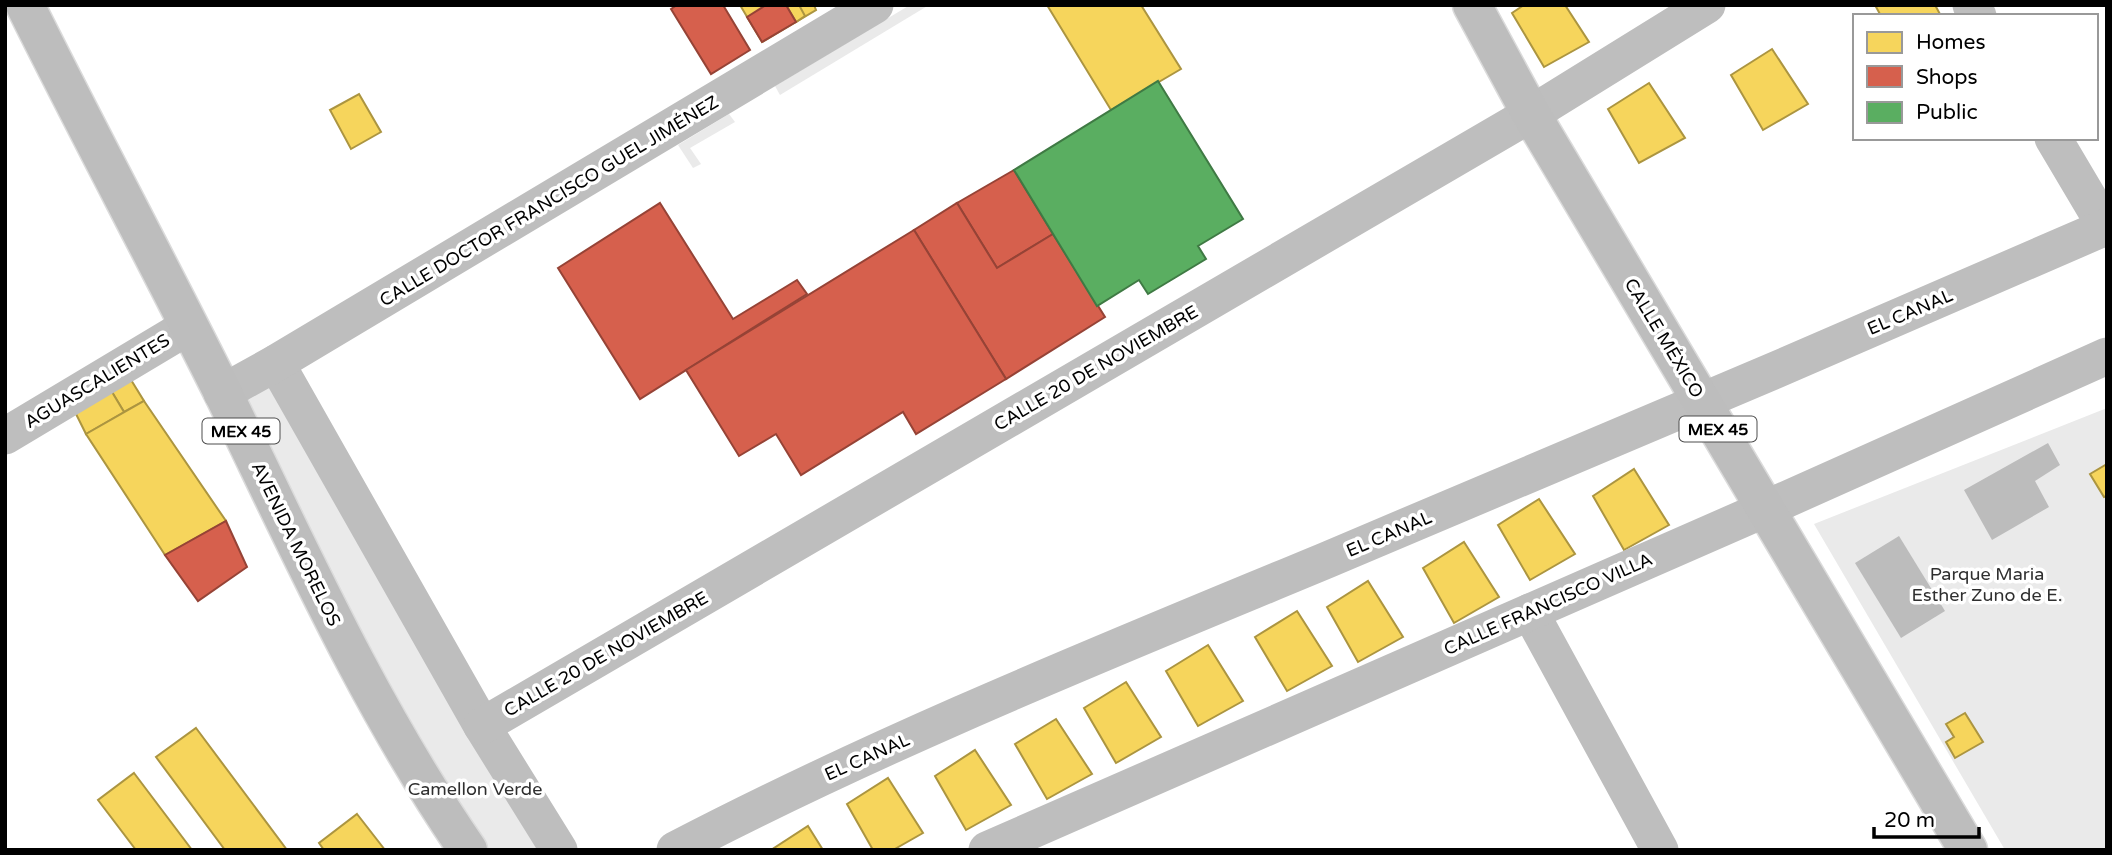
<svg xmlns="http://www.w3.org/2000/svg" width="2112" height="855" viewBox="0 0 2112 855" font-family="'Varela Round',sans-serif">
	<style>
		.green { fill: #eaeaea }
		.water { fill: #bcbcbc }
		.homes { fill: #f6d55c; stroke: #ac9540; stroke-width: 2 }
		.shops { fill: #d6604d; stroke: #964336; stroke-width: 2 }
		.public { fill: #5aae61; stroke: #3f7a44; stroke-width: 2 }
		.lines { fill: none; stroke-linecap: round; stroke-linejoin: round }
		.major-casing { stroke: #dbdbdb; stroke-width: 41 }
		.minor { stroke: #bebebe; stroke-width: 37 }
		.major { stroke: #bdbdbd; stroke-width: 38 }
		.labels { text-anchor: middle; stroke-width: 7; stroke-linejoin: round; paint-order: stroke }
		.shield { fill: #fff; stroke: #4c4c4c; stroke-width: 2 }
		.shield-label { font-size: 16px; font-weight: bold; fill: #000 }
		.street-label { font-size: 18px; fill: #000; stroke: #fff }
		.park-label { font-size: 18px; fill: #2f2f2f; stroke: #fff }
	</style>
	<rect width="100%" height="100%" fill="#fff"/>
	<g class="green">
		<polygon points="910,5 929,5 780,95 775,86"/>
		<polygon points="729,114 735,122 690,148 701,164 693,168 678,145"/>
		<polygon points="290,356 559,850 473,850 222,393"/>
		<polygon points="2107,408 2107,850 2005,850 1814,524"/>
	</g>
	<g class="water">
		<polygon points="2048,443 2060,465 2035,481 2049,507 1992,540 1964,490"/>
		<polygon points="1899,536 1945,611 1901,638 1855,563"/>
	</g>
	<g class="homes">
		<polygon points="740,5 814,5 816,10 762,42"/>
		<polygon points="786,5 799,5 805,16 796,22"/>
		<polygon points="1047,5 1141,5 1181,69 1111,110"/>
		<polygon points="1524,5 1565,5 1589,42 1544,67 1512,13"/>
		<polygon points="1875,5 1935,5 1941,16 1881,16"/>
		<polygon points="1772,49 1808,104 1763,130 1731,75"/>
		<polygon points="1649,83 1685,138 1639,163 1608,109"/>
		<polygon points="359,94 381,132 351,149 330,110"/>
		<polygon points="128,375 144,401 124,412 109,387"/>
		<polygon points="109,387 124,412 86,434 73,408"/>
		<polygon points="144,401 226,521 165,555 86,434"/>
		<polygon points="2107,464 2107,496 2104,497 2090,474"/>
		<polygon points="1634,469 1669,525 1624,550 1593,496"/>
		<polygon points="1539,499 1575,554 1530,580 1498,525"/>
		<polygon points="1464,542 1499,597 1454,623 1423,568"/>
		<polygon points="1368,581 1403,637 1358,662 1327,607"/>
		<polygon points="1297,611 1332,666 1287,691 1255,637"/>
		<polygon points="1208,645 1243,701 1198,726 1166,671"/>
		<polygon points="1126,682 1161,737 1116,763 1084,708"/>
		<polygon points="1965,713 1983,742 1955,758 1946,742 1954,737 1946,724"/>
		<polygon points="1056,719 1092,774 1047,799 1015,744"/>
		<polygon points="196,728 287,850 225,850 156,757"/>
		<polygon points="975,750 1011,805 966,830 935,776"/>
		<polygon points="134,773 192,850 136,850 98,800"/>
		<polygon points="888,778 923,833 893,850 873,850 847,804"/>
		<polygon points="357,814 385,850 324,850 319,843"/>
		<polygon points="808,826 823,850 771,850"/>
	</g>
	<g class="shops">
		<polygon points="677,5 723,5 750,50 711,74 671,9"/>
		<polygon points="766,5 786,5 796,22 762,42 747,17"/>
		<polygon points="1014,170 1053,234 997,268 957,203"/>
		<polygon points="660,203 733,319 797,280 807,294 640,399 558,268"/>
		<polygon points="957,203 997,268 1053,234 1105,317 1006,379 914,230"/>
		<polygon points="914,230 1006,379 916,434 903,412 801,475 776,434 739,456 686,370"/>
		<polygon points="226,521 247,567 198,601 165,555"/>
	</g>
	<polygon class="public" points="1158,81 1243,219 1198,246 1206,259 1148,294 1139,280 1097,306 1014,170"/>
	<g class="lines">
		<defs>
			<g id="major">
				<path d="M 25,5 C 90,136 160,266 225,397 C 300,551 370,708 468,850"/>
				<polyline points="1472,5 1531,114 1968,850"/>
			</g>
		</defs>
		<use href="#major" class="major-casing"/>
		<g class="minor">
			<polyline points="1971,5 1978,16"/>
			<polyline points="2053,138 2107,229"/>
			<polyline points="276,363 482,726 559,850"/>
			<polyline points="222,393 276,363 875,5"/>
			<polyline points="5,436 189,326"/>
			<polyline points="1530,612 1660,850"/>
			<polyline points="482,726 1531,114 1707,5"/>
			<path d="M 675,850 C 886,740 1108,651 1327,560 C 1588,451 1847,340 2106,227"/>
			<polyline points="987,850 1765,509 2107,356"/>
		</g>
		<use href="#major" class="major"/>
	</g>
	<g class="labels">
		<g class="shield">
			<rect x="1679.5" y="416.5" width="77" height="25" rx="5"/>
			<rect x="202.5" y="418.5" width="77" height="25" rx="5"/>
		</g>
		<g class="shield-label">
			<text x="1718" y="435">MEX 45</text>
			<text x="241" y="437">MEX 45</text>
		</g>
		<g class="street-label">
			<text transform="translate(549 201) rotate(-31)" y="6">CALLE DOCTOR FRANCISCO GUEL JIMÉNEZ</text>
			<text transform="translate(1910 312) rotate(-23)" y="6">EL CANAL</text>
			<text transform="translate(1664 338) rotate(59)" y="6">CALLE MÉXICO</text>
			<text transform="translate(1096 368) rotate(-30)" y="6">CALLE 20 DE NOVIEMBRE</text>
			<text transform="translate(97 381) rotate(-31)" y="6">AGUASCALIENTES</text>
			<text transform="translate(1389 534) rotate(-23)" y="6">EL CANAL</text>
			<text transform="translate(296 544) rotate(64)" y="6">AVENIDA MORELOS</text>
			<text transform="translate(1548 604) rotate(-24)" y="6">CALLE FRANCISCO VILLA</text>
			<text transform="translate(606 654) rotate(-30)" y="6">CALLE 20 DE NOVIEMBRE</text>
			<text transform="translate(867 757) rotate(-24)" y="6">EL CANAL</text>
		</g>
		<g class="park-label">
			<text x="1987" y="580">Parque Maria<tspan x="1987" dy="21">Esther Zuno de E.</tspan></text>
			<text x="475" y="795">Camellon Verde</text>
		</g>
	</g>
	<rect width="2112" height="855" fill="none" stroke="#000000" stroke-width="14"/>
	<rect x="1853" y="14" width="245" height="126" fill="#ffffff" stroke="#999999" stroke-width="2"/>
	<rect x="1867" y="32" width="35" height="21" fill="#f6d55c" stroke="#999999" stroke-width="2"/>
	<text x="1916" y="49" font-size="21" fill="#000000">Homes</text>
	<rect x="1867" y="66" width="35" height="21" fill="#d6604d" stroke="#999999" stroke-width="2"/>
	<text x="1916" y="84" font-size="21" fill="#000000">Shops</text>
	<rect x="1867" y="102" width="35" height="21" fill="#5aae61" stroke="#999999" stroke-width="2"/>
	<text x="1916" y="119" font-size="21" fill="#000000">Public</text>
	<path d="M1874 827v10h105v-10" fill="none" stroke="#000000" stroke-width="3.5"/>
	<text x="1884" y="827" font-size="21" fill="#000000" stroke="#ffffff" stroke-width="5" paint-order="stroke">20 m</text>
</svg>
